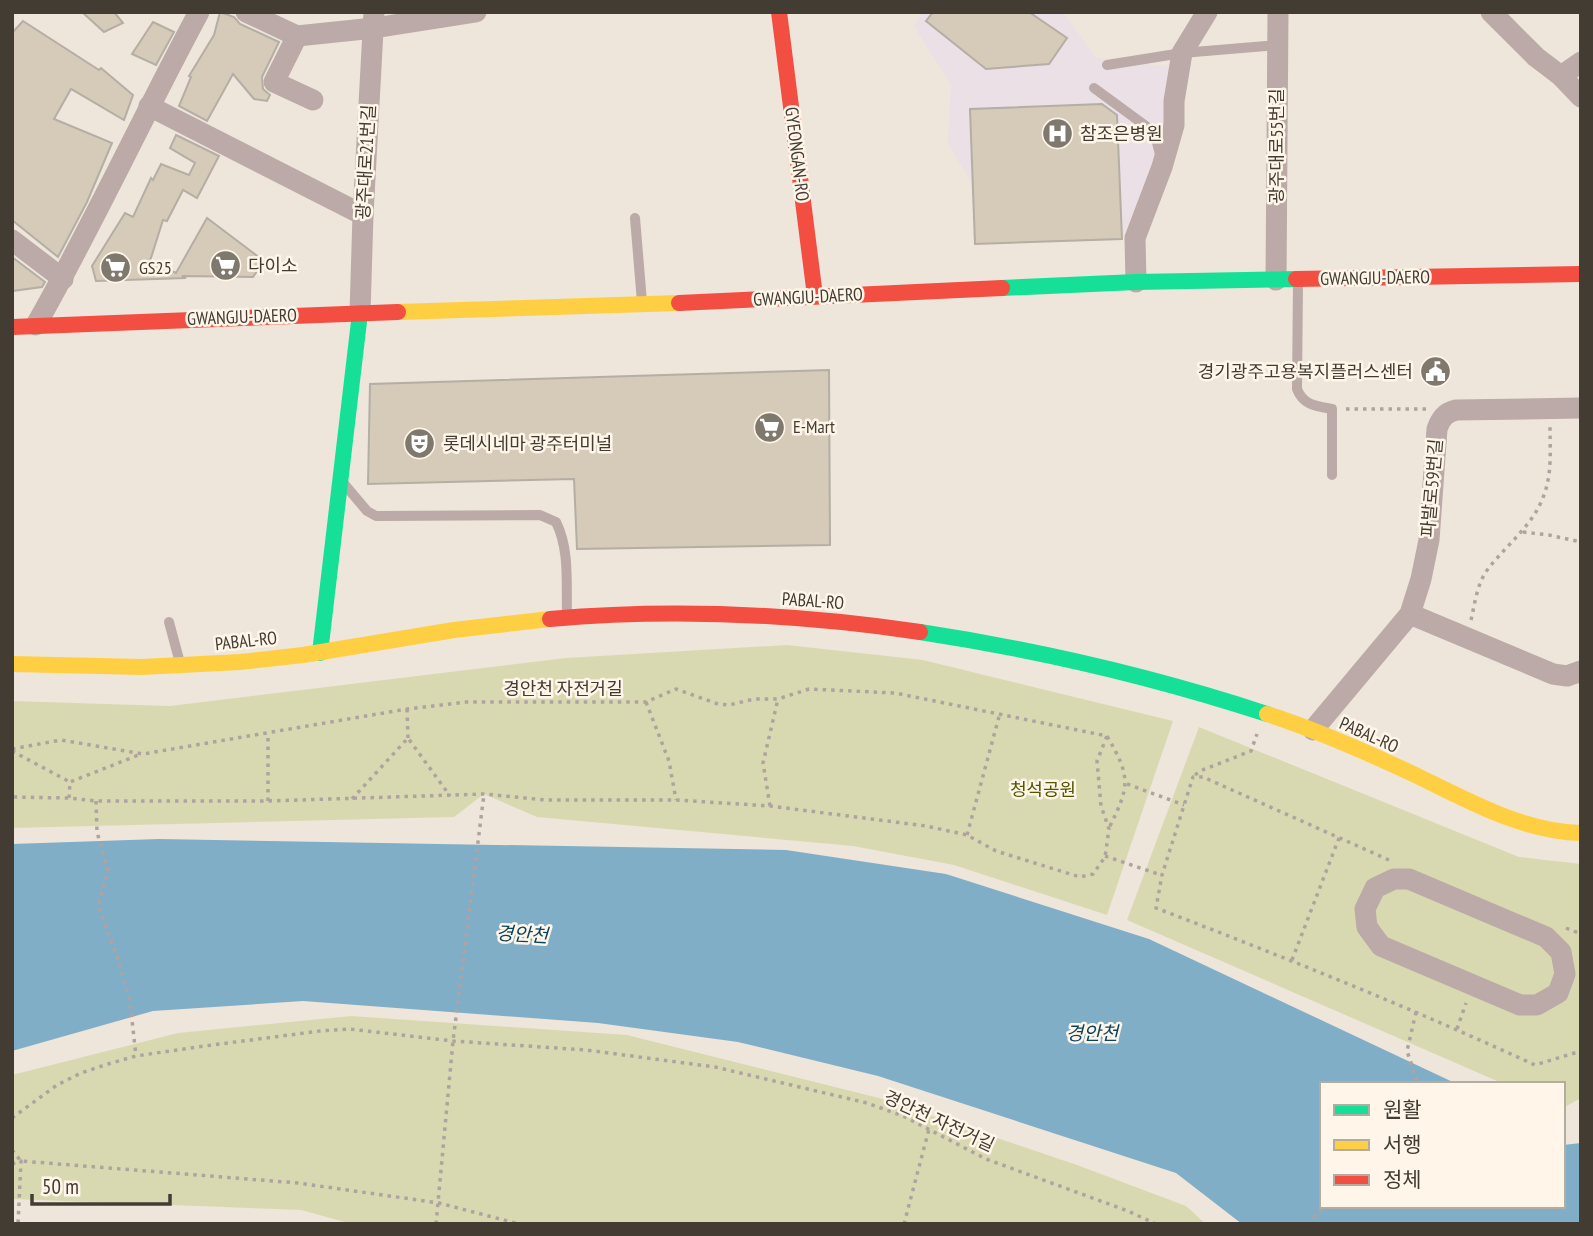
<svg xmlns="http://www.w3.org/2000/svg" width="1593" height="1236" viewBox="0 0 1593 1236" font-family="'PT Sans Narrow','Noto Sans KR',sans-serif">
	<style>
		.commercial { fill: #eae0e6 }
		.green { fill: #d9d9b1 }
		.water { fill: #81aec7 }
		.building { fill: #d6cab9; stroke: #b4aea5; stroke-width: 2 }
		.lines { fill: none; stroke-linecap: round; stroke-linejoin: round }
		.path { stroke: #afa39f; stroke-width: 3.5; stroke-dasharray: 3.5 5; stroke-linecap: butt }
		.lane { stroke: #bbaaa7; stroke-width: 10 }
		.street { stroke: #bbaaa7; stroke-width: 21 }
		.fast { stroke: #16e098; stroke-width: 16 }
		.slow { stroke: #ffcf43; stroke-width: 16 }
		.jam { stroke: #f24e42; stroke-width: 16 }
		.labels { text-anchor: middle; stroke-width: 5; stroke-linejoin: round; paint-order: stroke }
		.poi-label { font-size: 18px; fill: #423c33; stroke: #fff6e9; text-anchor: start }
		.street-label { font-size: 18px; fill: #423c33; stroke: #fff6e9 }
		.park-label { font-size: 18px; fill: #525700; stroke: #fff6e9 }
		.water-label { font-size: 19px; font-style: italic; fill: #0a435f; stroke: #fff6e9 }
	</style>
	<rect width="100%" height="100%" fill="#eee6da"/>
	<polygon class="commercial" points="923,12 1063,12 1096,58 1169,67 1170,124 1122,239 975,244 973,185 948,144 951,85 914,26"/>
	<g class="green">
		<polygon points="787,645 923,660 1173,721 1107,915 954,865 853,846 537,817 484,794 454,817 12,828 12,701 170,706 566,658"/>
		<polygon points="1199,727 1519,857 1581,864 1581,1098 1563,1108 1563,1084 1504,1084 1127,920"/>
		<polygon points="351,1016 627,1035 879,1098 1077,1165 1186,1206 1206,1224 352,1224 301,1210 12,1199 12,1075 178,1033"/>
	</g>
	<polygon class="water" points="159,839 786,850 946,874 1149,939 1457,1084 1322,1084 1322,1206 1563,1206 1563,1145 1581,1143 1581,1224 1242,1224 1176,1173 878,1076 738,1042 598,1023 303,1001 153,1011 12,1051 12,844"/>
	<g class="building">
		<polygon points="82,12 114,12 123,23 104,32"/>
		<polygon points="220,12 234,17 240,24 279,42 262,77 263,89 270,95 267,101 254,99 233,74 207,121 179,106 191,77 189,76 214,35"/>
		<polygon points="933,12 1029,12 1067,38 1049,64 986,69 926,21"/>
		<polygon points="23,21 99,70 101,68 133,95 124,120 71,89 54,119 112,143 87,202 58,257 12,220 12,33"/>
		<polygon points="153,22 174,32 156,65 132,54"/>
		<polygon points="1102,104 1117,115 1122,239 975,244 970,109"/>
		<polygon points="176,135 219,156 197,198 183,190 167,221 163,220 150,261 176,273 207,218 264,261 253,277 182,276 186,278 96,281 92,266 125,213 133,217 151,178 153,180 161,164 189,175 195,163 170,148"/>
		<polygon points="12,257 45,282 42,287 12,291"/>
		<polygon points="829,370 830,545 577,549 574,479 368,484 370,384"/>
	</g>
	<g class="lines">
		<g class="path">
			<polyline points="1346,409 1426,409"/>
			<polyline points="1523,532 1549,535 1581,542"/>
			<path d="M 1471,620 C 1475,603 1477,583 1488,569 C 1508,543 1535,524 1545,492 C 1552,471 1550,448 1550,427"/>
			<polyline points="646,702 669,761 676,800"/>
			<polyline points="407,709 408,738"/>
			<path d="M 1107,736 C 1131,777 1130,786 1109,828"/>
			<polyline points="12,749 61,740 143,754 407,709 466,702 646,702 676,689 718,704 729,705 754,699 778,699 809,689 895,693 1107,736 1097,761 1101,806 1109,829 1105,857 1093,874 1080,877 996,851 967,835 926,826 770,806 676,800 546,800 484,794 268,801 96,801 69,798 12,797"/>
			<polyline points="12,751 70,782"/>
			<polyline points="1195,775 1200,771 1251,751 1257,734"/>
			<polyline points="1127,784 1184,805"/>
			<polyline points="69,798 70,782 141,754"/>
			<polyline points="352,799 408,738 450,796"/>
			<polyline points="96,801 97,832 108,871 98,906 119,962 130,1002 136,1056"/>
			<polyline points="268,801 268,733"/>
			<polyline points="770,806 763,763 778,699"/>
			<polyline points="967,835 1000,713"/>
			<polyline points="1105,856 1161,875"/>
			<path d="M 1389,860 L 1203,777 L 1193,777 L 1162,875 L 1156,908 C 1284,957 1411,1008 1535,1065 L 1581,1051"/>
			<polyline points="1566,928 1581,934"/>
			<polyline points="1292,960 1339,838"/>
			<polyline points="1416,1012 1407,1051 1418,1084"/>
			<polyline points="1457,1029 1466,1003"/>
			<polyline points="12,1118 57,1085 81,1073 108,1064 136,1056 197,1047 320,1031 349,1029 453,1041 586,1050 715,1067 867,1103 903,1116 986,1159 1128,1211 1156,1224"/>
			<polyline points="12,1150 21,1161 298,1183 439,1203 519,1224"/>
			<polyline points="12,1164 21,1161 18,1224"/>
			<polyline points="436,1224 453,1041 484,794"/>
			<polyline points="904,1224 929,1129"/>
			<polyline points="1308,1224 1324,1206"/>
		</g>
		<g class="lane">
			<polyline points="1107,65 1182,53 1278,45"/>
			<polyline points="1094,88 1154,132 1160,154"/>
			<polyline points="635,218 642,302"/>
			<path d="M 1298,280 L 1297,389 C 1303,405 1316,406 1332,409 L 1332,475"/>
			<path d="M 345,485 L 367,511 L 376,516 L 540,515 L 556,522 C 570,550 566,584 567,614"/>
			<polyline points="169,622 180,663"/>
		</g>
		<g class="street">
			<polyline points="246,12 297,36 374,28 476,12"/>
			<polyline points="1491,12 1536,57 1561,76 1581,97"/>
			<polyline points="297,36 274,82 313,100"/>
			<polyline points="1561,76 1581,62"/>
			<polyline points="149,106 363,215"/>
			<polyline points="12,240 63,279"/>
			<polyline points="1276,280 1278,12"/>
			<polyline points="1136,282 1135,238 1162,167 1174,125 1174,101 1182,53 1207,12"/>
			<polyline points="360,313 363,215 374,12"/>
			<path d="M 36,325 C 94,223 143,116 199,12"/>
			<polyline points="1410,614 1553,674 1567,676 1581,671"/>
			<path d="M 1313,730 L 1410,614 L 1421,579 L 1429,540 L 1437,429 C 1441,418 1445,413 1456,410 L 1581,408"/>
			<polygon points="1394,879 1409,879 1546,937 1561,952 1565,974 1558,993 1537,1005 1520,1005 1381,946 1367,927 1365,909 1375,888"/>
		</g>
		<g class="fast">
			<polyline points="1002,288 1136,282 1296,279"/>
			<path d="M 920,632 C 1038,650 1154,677 1267,714"/>
			<polyline points="320,653 360,313"/>
		</g>
		<g class="slow">
			<polyline points="398,312 679,303"/>
			<polyline points="12,664 142,667 240,662 303,655 454,630 550,619"/>
			<path d="M 1267,714 C 1317,730 1364,751 1411,773 C 1466,799 1519,831 1581,833"/>
		</g>
		<g class="jam">
			<polyline points="779,12 815,296"/>
			<polyline points="1296,279 1581,274"/>
			<polyline points="679,303 1002,288"/>
			<polyline points="12,327 398,312"/>
			<path d="M 550,619 C 674,608 798,614 920,632"/>
		</g>
	</g>
	<defs>
		<symbol id="hospital-disc" viewBox="-11 -11 22 22"><circle r="9.5" fill="#7e786d" stroke="#fff6e9"/><path d="M-5-5h3v3.5h4V-5h3V5h-3V1.5h-4V5h-3Z" fill="#fff"/></symbol>
		<symbol id="supermarket-disc" viewBox="-11 -11 22 22"><circle r="9.5" fill="#7e786d" stroke="#fff6e9"/><path d="M-6-5.5h2.5l.6 2H6L4.5 2H-2.5L-4.4-4H-6ZM-1.5 3.2a1.3 1.3 0 1 0 .1 0ZM3 3.2a1.3 1.3 0 1 0 .1 0Z" fill="#fff"/></symbol>
		<symbol id="civic-disc" viewBox="-11 -11 22 22"><circle r="9.5" fill="#7e786d" stroke="#fff6e9"/><path d="M-.6-6.5H3V-4.5H.6V-3L4-1V1h2V6H-6V1h2V-1L-.6-3ZM-1.2 2.5V6h2.4V2.5Z" fill="#fff"/></symbol>
		<symbol id="theatre-disc" viewBox="-11 -11 22 22"><circle r="9.5" fill="#7e786d" stroke="#fff6e9"/><path d="M-5-5.5Q0-4 5-5.5V0Q5 5 0 6Q-5 5-5 0ZM-3.3-2.5H-1v1.5H-3.3ZM1-2.5H3.3v1.5H1ZM-2.8 1Q0 5.5 2.8 1Z" fill="#fff"/></symbol>
	</defs>
	<g fill-rule="evenodd">
		<use href="#hospital-disc" x="1040" y="116" width="35" height="35"/>
		<use href="#supermarket-disc" x="208" y="248" width="35" height="35"/>
		<use href="#supermarket-disc" x="98" y="250" width="35" height="35"/>
		<use href="#civic-disc" x="1418" y="354" width="35" height="35"/>
		<use href="#supermarket-disc" x="752" y="410" width="35" height="35"/>
		<use href="#theatre-disc" x="402" y="426" width="35" height="35"/>
	</g>
	<g class="labels">
		<g class="poi-label">
			<text x="1080" y="140">참조은병원</text>
			<text x="248" y="272">다이소</text>
			<text x="139" y="274">GS25</text>
			<text x="1413" y="378" text-anchor="end">경기광주고용복지플러스센터</text>
			<text x="793" y="433">E-Mart</text>
			<text x="443" y="450">롯데시네마 광주터미널</text>
		</g>
		<g class="street-label">
			<text transform="translate(1277 146) rotate(-90)" y="6">광주대로55번길</text>
			<text transform="translate(797 154) rotate(83)" y="6">GYEONGAN-RO</text>
			<text transform="translate(366 162) rotate(-87)" y="6">광주대로21번길</text>
			<text transform="translate(1375 278) rotate(-1)" y="6">GWANGJU-DAERO</text>
			<text transform="translate(808 297) rotate(-3)" y="6">GWANGJU-DAERO</text>
			<text transform="translate(242 317) rotate(-2)" y="6">GWANGJU-DAERO</text>
			<text transform="translate(1432 488) rotate(-85)" y="6">파발로59번길</text>
			<text transform="translate(813 601) rotate(4)" y="6">PABAL-RO</text>
			<text transform="translate(246 641) rotate(-6)" y="6">PABAL-RO</text>
			<text x="563" y="695">경안천 자전거길</text>
			<text transform="translate(1369 735) rotate(24)" y="6">PABAL-RO</text>
			<text transform="translate(939 1121) rotate(25)" y="6">경안천 자전거길</text>
		</g>
		<g class="park-label">
			<text x="1043" y="796">청석공원</text>
		</g>
		<g class="water-label">
			<text transform="translate(522 934) rotate(3)" y="7">경안천</text>
			<text x="1092" y="1040">경안천</text>
		</g>
	</g>
	<rect width="1593" height="1236" fill="none" stroke="#423c33" stroke-width="28"/>
	<rect x="1320" y="1082" width="245" height="126" fill="#fff6e9" stroke="#b3aca0" stroke-width="2"/>
	<rect x="1334" y="1105" width="35" height="10" fill="#16e098" stroke="#b3aca0" stroke-width="2"/>
	<text x="1383" y="1117" font-size="21" fill="#423c33">원활</text>
	<rect x="1334" y="1140" width="35" height="10" fill="#ffcf43" stroke="#b3aca0" stroke-width="2"/>
	<text x="1383" y="1152" font-size="21" fill="#423c33">서행</text>
	<rect x="1334" y="1175" width="35" height="10" fill="#f24e42" stroke="#b3aca0" stroke-width="2"/>
	<text x="1383" y="1187" font-size="21" fill="#423c33">정체</text>
	<path d="M32 1194v10h138v-10" fill="none" stroke="#423c33" stroke-width="3.5"/>
	<text x="42" y="1194" font-size="21" fill="#423c33" stroke="#fff6e9" stroke-width="5" paint-order="stroke">50 m</text>
</svg>
